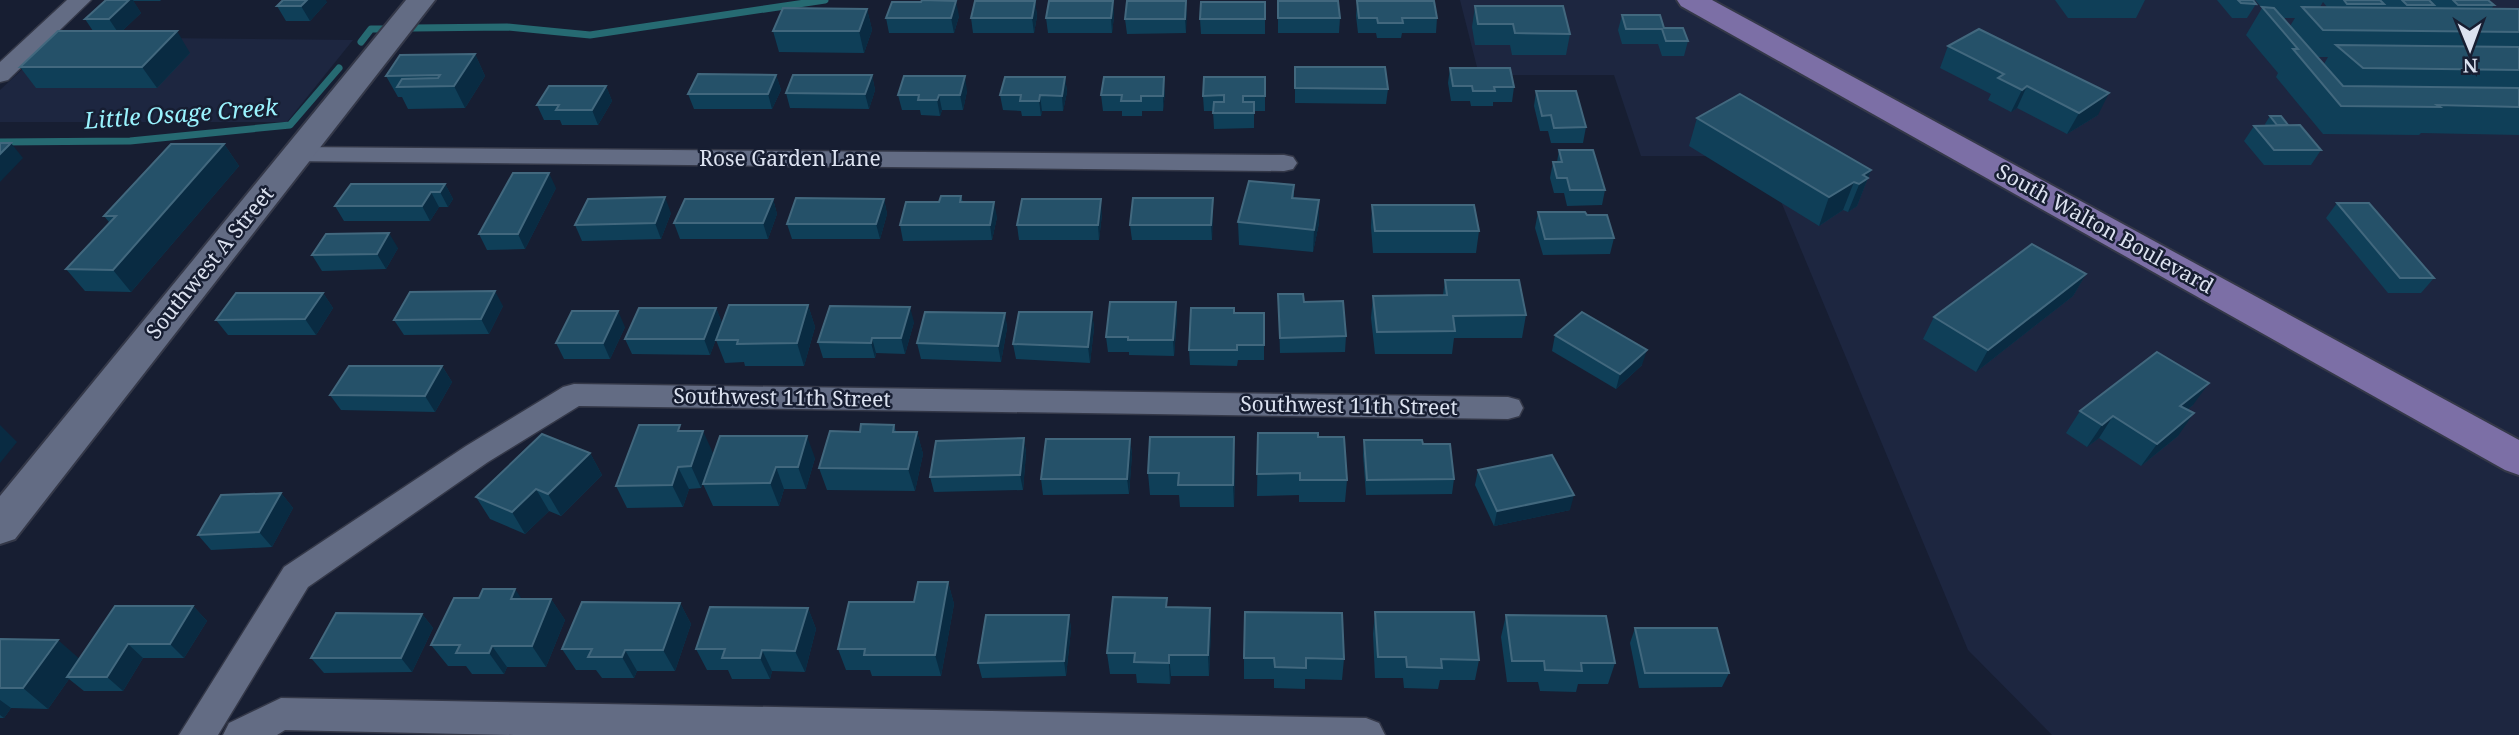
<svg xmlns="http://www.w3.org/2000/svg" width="2519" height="735" viewBox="0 0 2519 735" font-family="'Noto Serif',serif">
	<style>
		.built { fill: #1d2640 }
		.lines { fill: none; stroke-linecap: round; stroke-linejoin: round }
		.stream { stroke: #266a72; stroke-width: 7 }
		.minor-casing { stroke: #343848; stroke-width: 3 }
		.tertiary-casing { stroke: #343848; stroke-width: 4 }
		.primary-casing { stroke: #343848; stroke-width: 4 }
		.minor { fill: #636c84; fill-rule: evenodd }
		.tertiary { fill: #636c84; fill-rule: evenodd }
		.primary { fill: #7c6fa6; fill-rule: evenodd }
		.wall { fill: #0f3f58; fill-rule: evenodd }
		.shaded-wall { fill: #092b42 }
		.building { fill: #255169; stroke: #42687e; stroke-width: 2 }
		.labels { text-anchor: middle; stroke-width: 5; stroke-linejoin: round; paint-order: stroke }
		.street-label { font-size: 21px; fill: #dce2f0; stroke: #171e32 }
		.water-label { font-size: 23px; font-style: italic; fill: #9af3fe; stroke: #171e32 }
	</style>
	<rect width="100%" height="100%" fill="#171e32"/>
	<g class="built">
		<polygon points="1460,0 2519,0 2519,735 2052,735 1968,650 1762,156 1641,156 1614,75 1479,75"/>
		<polygon points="57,37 353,40 287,122 0,122 0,90"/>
	</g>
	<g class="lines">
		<g class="stream">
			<polyline points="413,28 507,27 590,35 825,0"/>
			<polyline points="361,42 371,29 385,29"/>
			<polyline points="0,142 130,141 290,125 339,68"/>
		</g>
		<defs>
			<g id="minor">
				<polygon points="67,0 91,0 8,80 0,82 0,62"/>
				<polygon points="296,147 1284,155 1293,157 1297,163 1293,169 1284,171 287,161 283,155 287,149"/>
				<polygon points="574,384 1508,397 1519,400 1523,408 1519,416 1508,419 579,406 488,462 308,587 218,735 179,735 284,567 466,446 563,387"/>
				<polygon points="281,698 1366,718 1379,723 1385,735 514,735 285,730 277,735 223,735 229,723"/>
			</g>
			<polygon id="tertiary" points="406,0 435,0 15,539 0,544 0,496"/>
			<polygon id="primary" points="1677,0 1712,0 2519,440 2519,475 2505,470 1681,6"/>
		</defs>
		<use href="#minor" class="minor-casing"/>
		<use href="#tertiary" class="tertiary-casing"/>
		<use href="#primary" class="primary-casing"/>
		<use href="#minor" class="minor"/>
		<use href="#tertiary" class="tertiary"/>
		<use href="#primary" class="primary"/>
	</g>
	<g class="wall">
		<polygon points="106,0 161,0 160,1 133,1 141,13 122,31 190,53 157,88 36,88 20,67 93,31 85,19"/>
		<polygon points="2055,0 2145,0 2136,18 2068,18"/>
		<polygon points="2217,0 2253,0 2256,4 2247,18 2232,18"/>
		<path d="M 2255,0 L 2488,0 L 2494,5 L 2492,8 L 2519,9 L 2519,135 L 2421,133 L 2419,135 L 2323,134 L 2276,77 L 2278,73 L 2246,35 L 2262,8 ZM 2323,2 L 2327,7 L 2320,7 ZM 2284,18 L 2295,18 L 2290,26 ZM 2318,57 L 2328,57 L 2324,64 Z"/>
		<polygon points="1035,1 1037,16 1034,33 973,33 971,18"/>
		<polygon points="1113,1 1114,16 1112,33 1048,33 1046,18"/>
		<polygon points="1186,1 1186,33 1127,34 1125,19"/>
		<polygon points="1278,1 1340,18 1339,33 1278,33"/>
		<polygon points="1357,1 1437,18 1436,33 1402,33 1401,38 1377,38 1376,33 1358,33 1356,16"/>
		<polygon points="327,2 310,21 286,21 277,6"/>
		<polygon points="1265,2 1265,34 1201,34 1200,19"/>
		<polygon points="1475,6 1570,34 1566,55 1512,55 1510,45 1475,45 1472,27"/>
		<polygon points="867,9 872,30 864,53 779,52 773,31"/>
		<polygon points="1622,15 1664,28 1688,41 1684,56 1662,56 1658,44 1622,44 1618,30"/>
		<polygon points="959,16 954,33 889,33 886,18"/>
		<polygon points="1948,46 2098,115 2067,134 2017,108 2011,112 1988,100 1991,94 1940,68"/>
		<polygon points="475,54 485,76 465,108 408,109 402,97 398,97 386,76"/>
		<polygon points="1295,67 1388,89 1386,104 1295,103"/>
		<polygon points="1450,68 1514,87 1512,102 1493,102 1493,106 1471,106 1470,101 1451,101 1448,83"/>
		<polygon points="776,75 781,90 772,109 694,109 688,94"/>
		<polygon points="872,75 875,90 869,109 790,108 786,93"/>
		<polygon points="1065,77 1067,92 1063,111 1042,111 1041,116 1022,116 1021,111 1003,110 1000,95"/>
		<polygon points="1265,77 1265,111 1254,111 1254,128 1214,129 1213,111 1204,111 1203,96"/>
		<polygon points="606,86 612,101 598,125 562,125 560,120 544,120 537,105"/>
		<polygon points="967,91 963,110 942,110 940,116 921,115 920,110 902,110 898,95"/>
		<polygon points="1536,91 1586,127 1583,143 1551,143 1548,131 1540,131 1534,106"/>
		<polygon points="1165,92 1163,111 1142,111 1142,116 1122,116 1122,111 1103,111 1101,95"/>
		<polygon points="2270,116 2288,125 2321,150 2311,165 2264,165 2244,141 2254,126 2266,126 2265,124"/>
		<polygon points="1697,118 1871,170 1857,206 1848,212 1843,210 1819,226 1689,146"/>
		<polygon points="224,144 239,166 131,292 85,291 66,269 109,222 104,216"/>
		<polygon points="1559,150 1605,190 1602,205 1567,206 1564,193 1554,193 1550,178 1553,162 1557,162"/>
		<polygon points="445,184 453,199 448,207 439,207 430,221 344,221 335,206"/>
		<polygon points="1294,185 1294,198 1319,223 1313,252 1239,245 1238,222"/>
		<polygon points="556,188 525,249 487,250 479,234"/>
		<polygon points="961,196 963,202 997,217 992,240 903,241 900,225 939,202"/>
		<polygon points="1213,198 1212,240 1132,240 1130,225"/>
		<polygon points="773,199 777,214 768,239 680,239 674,223"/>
		<polygon points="884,199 887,214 880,239 792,239 787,224"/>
		<polygon points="2337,203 2434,278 2421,293 2388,293 2326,218"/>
		<polygon points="1372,205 1479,231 1476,253 1373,253 1371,227"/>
		<polygon points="1538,212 1587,215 1614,238 1610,254 1543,255 1535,228"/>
		<polygon points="671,213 661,239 582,241 575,225"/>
		<polygon points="1102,214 1099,240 1019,240 1017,225"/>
		<polygon points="398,248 386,269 322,271 312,255"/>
		<polygon points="2086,274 2073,296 1976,372 1923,339 1934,317"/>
		<polygon points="1445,280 1526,315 1522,338 1454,338 1452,354 1375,354 1371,318 1373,296 1443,295"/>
		<polygon points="323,293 333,308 316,335 228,335 216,320"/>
		<polygon points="1278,294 1304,302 1346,336 1345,352 1280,353"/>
		<polygon points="1176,302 1177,318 1174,356 1129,355 1129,352 1108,352 1106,337"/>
		<polygon points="808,305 815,327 804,366 745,366 744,362 725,363 716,340"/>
		<polygon points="503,306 489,334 404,335 394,320"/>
		<polygon points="716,308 722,323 710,355 632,354 625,339"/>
		<polygon points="1092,312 1094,328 1090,363 1016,359 1013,344"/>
		<polygon points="1005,313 1007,328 1001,362 921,359 917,343"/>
		<polygon points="1234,313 1264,313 1264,360 1238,360 1237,366 1190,365 1189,350"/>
		<polygon points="914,322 905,354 876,353 875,358 823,358 818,342"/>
		<polygon points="625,327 610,359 564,359 556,343"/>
		<polygon points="1555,335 1642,365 1616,389 1552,351"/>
		<polygon points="442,366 452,382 435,412 341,410 330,395"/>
		<polygon points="2193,405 2187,410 2178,436 2141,466 2099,438 2087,447 2066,433 2080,411"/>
		<polygon points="894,425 896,432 917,432 923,454 915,491 827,490 819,468 860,432"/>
		<polygon points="683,431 713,453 701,488 689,489 683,507 627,508 616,486"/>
		<polygon points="1258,433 1318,437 1347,480 1345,502 1299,502 1299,495 1257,496"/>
		<polygon points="1024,438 1026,453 1023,490 934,492 930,477"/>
		<polygon points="1130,439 1132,454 1129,494 1043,495 1041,479"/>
		<polygon points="1364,440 1423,444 1454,479 1452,494 1366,495 1363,455"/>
		<polygon points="590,453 602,475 561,516 549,511 525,534 490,519 476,497"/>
		<polygon points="815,458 806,489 784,489 779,506 713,506 703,484"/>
		<polygon points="1235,460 1234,507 1180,507 1179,495 1150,495 1148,473"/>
		<polygon points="1478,470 1570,510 1494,526 1475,485"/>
		<polygon points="281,493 293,508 272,547 211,550 198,535"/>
		<polygon points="948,582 954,604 941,676 872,676 870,670 846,670 838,649"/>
		<polygon points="522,599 551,599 565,620 546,667 507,667 504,674 472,674 466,666 448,666 431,645"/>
		<polygon points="680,603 691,624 675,671 637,671 634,678 602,678 596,670 576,670 562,649"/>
		<polygon points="193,606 207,621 184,658 143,658 123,691 84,691 69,679 48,709 11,708 4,718 0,718 0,639 79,659"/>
		<polygon points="1168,607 1210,608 1211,629 1209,676 1171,676 1170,684 1137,683 1136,674 1110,674 1107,653"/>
		<polygon points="808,608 816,629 805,672 772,671 770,679 732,679 728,670 707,670 696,649"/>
		<polygon points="1375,612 1479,660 1475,680 1440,680 1438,689 1404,688 1403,678 1375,678 1373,634"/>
		<polygon points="422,614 433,628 412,672 324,673 311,658"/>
		<polygon points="1069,615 1071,629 1066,676 982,678 978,663"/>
		<polygon points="1506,615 1615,663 1608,684 1578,684 1576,692 1540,691 1538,682 1507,682 1501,637"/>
		<polygon points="1635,628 1729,673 1722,687 1639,688 1630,643"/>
		<polygon points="1244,658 1344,659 1342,680 1305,679 1305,689 1274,688 1274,679 1244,679"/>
	</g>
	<g class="shaded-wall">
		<polygon points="129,0 133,0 141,13 119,34 109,19"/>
		<polygon points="307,0 326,0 327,2 310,21 301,6"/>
		<polygon points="956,1 959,16 954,33 951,18"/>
		<polygon points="1035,1 1037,16 1034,33 1032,18"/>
		<polygon points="1113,1 1114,16 1112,33 1111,18"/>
		<polygon points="1186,1 1187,16 1186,33 1185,19"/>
		<polygon points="867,9 872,30 864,53 859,31"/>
		<polygon points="177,31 190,53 157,88 142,67"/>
		<polygon points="475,54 485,76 465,108 454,86"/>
		<polygon points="776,75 781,90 772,109 768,94"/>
		<polygon points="872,75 875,90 869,109 865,94"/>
		<polygon points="965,76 967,91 963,110 960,95"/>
		<polygon points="1065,77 1067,92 1063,111 1062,96"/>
		<polygon points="1164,77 1165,92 1163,111 1163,96"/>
		<polygon points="606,86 612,101 598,125 592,110"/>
		<polygon points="2027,86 2017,108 2011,112 2022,90"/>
		<polygon points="2109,93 2098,115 2067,134 2079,113"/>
		<polygon points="939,95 942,110 940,116 937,100"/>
		<polygon points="1040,95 1042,111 1041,116 1039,101"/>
		<polygon points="11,143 23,158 0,182 0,154"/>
		<polygon points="224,144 239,166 131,292 113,270"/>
		<polygon points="1871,170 1857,206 1848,212 1863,175"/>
		<polygon points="549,173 556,188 525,249 518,234"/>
		<polygon points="1854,182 1843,210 1819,226 1829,197"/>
		<polygon points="445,184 453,199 448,207 440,192"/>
		<polygon points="431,192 439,207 430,221 422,206"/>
		<polygon points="665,197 671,213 661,239 655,223"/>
		<polygon points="1213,198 1213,214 1212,240 1211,225"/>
		<polygon points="773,199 777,214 768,239 763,223"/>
		<polygon points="884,199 887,214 880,239 876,224"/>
		<polygon points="1101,199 1102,214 1099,240 1098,225"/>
		<polygon points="1319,200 1319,223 1313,252 1314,230"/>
		<polygon points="994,202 997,217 992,240 990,225"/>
		<polygon points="389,233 398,248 386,269 377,254"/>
		<polygon points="2086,274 2073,296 1976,372 1988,350"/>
		<polygon points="495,291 503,306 489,334 481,319"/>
		<polygon points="323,293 333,308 316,335 305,319"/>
		<polygon points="1176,302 1177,318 1174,356 1173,340"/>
		<polygon points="808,305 815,327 804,366 797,343"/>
		<polygon points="910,307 914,322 905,354 901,338"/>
		<polygon points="716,308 722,323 710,355 704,339"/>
		<polygon points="618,311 625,327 610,359 603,343"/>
		<polygon points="1092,312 1094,328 1090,363 1088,347"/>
		<polygon points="1005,313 1007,328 1001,362 998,346"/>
		<polygon points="872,338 876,353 875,358 871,343"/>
		<polygon points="1647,350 1642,365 1616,389 1620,374"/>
		<polygon points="442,366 452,382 435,412 425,396"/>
		<polygon points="2209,383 2193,405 2165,428 2180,406"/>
		<polygon points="2194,413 2178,436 2141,466 2157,444"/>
		<polygon points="2113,416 2099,438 2087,447 2102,425"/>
		<polygon points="0,425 17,442 0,463"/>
		<polygon points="703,431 713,453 701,488 691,466"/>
		<polygon points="917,432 923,454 915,491 908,469"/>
		<polygon points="807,436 815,458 806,489 798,467"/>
		<polygon points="1234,437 1235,460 1234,507 1233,485"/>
		<polygon points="1024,438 1026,453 1023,490 1020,475"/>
		<polygon points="1130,439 1132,454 1129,494 1127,479"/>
		<polygon points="590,453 602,475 561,516 548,494"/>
		<polygon points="678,467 689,489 683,507 672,485"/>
		<polygon points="776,467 784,489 779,506 770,483"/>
		<polygon points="536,489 549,511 525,534 512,512"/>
		<polygon points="281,493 293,508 272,547 259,532"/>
		<polygon points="1574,495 1570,510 1494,526 1497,511"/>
		<polygon points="948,582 954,604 941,676 935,655"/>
		<polygon points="515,589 530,611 511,599"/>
		<polygon points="551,599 565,620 546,667 532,646"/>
		<polygon points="680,603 691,624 675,671 663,650"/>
		<polygon points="193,606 207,621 184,658 170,644"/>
		<polygon points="808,608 816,629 805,672 795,651"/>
		<polygon points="1210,608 1211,629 1209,676 1208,655"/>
		<polygon points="422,614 433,628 412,672 401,658"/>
		<polygon points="1069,615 1071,629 1066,676 1064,661"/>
		<polygon points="58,640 82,661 67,677 69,679 48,709 23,688"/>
		<polygon points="128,644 143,658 123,691 107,677"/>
		<polygon points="492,646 507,667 504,674 489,653"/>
		<polygon points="625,650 637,671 634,678 622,657"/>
		<polygon points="762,650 772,671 770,679 760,658"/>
		<polygon points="1169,655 1171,676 1170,684 1169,663"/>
		<polygon points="0,700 11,708 4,718 0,715"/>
	</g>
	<g class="building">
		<polygon points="106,0 129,0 109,19 85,19"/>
		<polygon points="283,0 307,0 301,6 277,6"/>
		<polygon points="922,0 956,1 951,18 886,18 892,2 921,2"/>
		<polygon points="2238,0 2253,0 2256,4 2241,3"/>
		<polygon points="2344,0 2380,0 2384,4 2347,4"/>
		<polygon points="2402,0 2429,0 2434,5 2407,5"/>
		<polygon points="2453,0 2488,0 2494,5 2458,5"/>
		<polygon points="975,1 1035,1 1032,18 971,18"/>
		<polygon points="1049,1 1113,1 1111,18 1046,18"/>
		<polygon points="1127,1 1186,1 1185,19 1125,19"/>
		<polygon points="1278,1 1338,1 1340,18 1278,18"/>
		<polygon points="1357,1 1434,1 1437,18 1402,18 1403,23 1378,23 1377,18 1359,18"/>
		<polygon points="1201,2 1265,2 1265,19 1200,19"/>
		<polygon points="1475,6 1563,6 1570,34 1515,33 1513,24 1478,24"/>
		<polygon points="2262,7 2274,8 2343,86 2519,88 2519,107 2437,105 2440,107 2341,106 2293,49 2298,49"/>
		<polygon points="2302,7 2519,9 2519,32 2323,30"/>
		<polygon points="783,8 867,9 859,31 773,31"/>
		<polygon points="1622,15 1660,15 1664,28 1683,28 1688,41 1666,41 1662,29 1626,29"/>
		<polygon points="1979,29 2109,93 2079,113 2027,86 2022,90 1998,78 2004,74 1948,46"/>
		<polygon points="58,31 177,31 142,67 20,67"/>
		<polygon points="2336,45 2519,47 2519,70 2363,68"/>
		<polygon points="475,54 454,86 397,87 402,79 438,78 440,75 386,76 400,55"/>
		<polygon points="1295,67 1385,67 1388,89 1295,88"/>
		<polygon points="1450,68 1510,68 1514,87 1494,87 1495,91 1473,91 1472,86 1453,86"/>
		<polygon points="698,74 776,75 768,94 688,94"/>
		<polygon points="793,75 872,75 865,94 786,93"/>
		<polygon points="904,76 965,76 960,95 939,95 937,100 918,100 919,95 898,95"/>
		<polygon points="1005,77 1065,77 1062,96 1040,95 1039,101 1020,101 1021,95 1000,95"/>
		<polygon points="1104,77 1164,77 1163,96 1141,96 1141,101 1121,101 1122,95 1101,95"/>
		<polygon points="1204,77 1265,77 1265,96 1243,96 1243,102 1254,102 1254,113 1213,113 1214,102 1224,102 1224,95 1203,96"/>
		<polygon points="549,86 606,86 592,110 556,110 559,105 537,105"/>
		<polygon points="1536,91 1576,91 1586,127 1554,128 1551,115 1542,116"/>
		<polygon points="1740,94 1871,170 1863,175 1868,178 1859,184 1854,182 1829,197 1697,118"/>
		<polygon points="2270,116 2281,116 2288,125 2277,125"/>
		<polygon points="2300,125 2321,150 2274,150 2254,126"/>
		<polygon points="0,143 11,143 0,154"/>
		<polygon points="171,144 224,144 113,270 66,269 116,216 104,216"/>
		<polygon points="1559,150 1593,150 1605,190 1570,190 1567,178 1557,178 1553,162 1562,162"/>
		<polygon points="513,173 549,173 518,234 479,234"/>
		<polygon points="1249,181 1294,185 1292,198 1319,200 1314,230 1238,222"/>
		<polygon points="351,184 445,184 440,192 431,192 422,206 335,206"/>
		<polygon points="941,196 961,196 960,202 994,202 990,225 900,225 906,202 939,202"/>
		<polygon points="665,197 655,223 575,225 588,199"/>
		<polygon points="796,198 884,199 876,224 787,224"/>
		<polygon points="1133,198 1213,198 1211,225 1130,225"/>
		<polygon points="685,199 773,199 763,223 674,223"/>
		<polygon points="1022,199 1101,199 1098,225 1017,225"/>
		<polygon points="2337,203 2369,203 2434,278 2400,278"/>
		<polygon points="1372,205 1474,205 1479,231 1375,231"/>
		<polygon points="1538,212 1585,212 1587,215 1607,215 1614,238 1545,239"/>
		<polygon points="389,233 377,254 312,255 326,234"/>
		<polygon points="2032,244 2086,274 1988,350 1934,317"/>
		<polygon points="1445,280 1519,280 1526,315 1453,316 1455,331 1377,332 1373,296 1447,295"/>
		<polygon points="495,291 481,319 394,320 410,292"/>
		<polygon points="236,293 323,293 305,319 216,320"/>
		<polygon points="1278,294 1303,294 1304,302 1343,301 1346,336 1280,338"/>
		<polygon points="1110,302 1176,302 1173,340 1128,340 1128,337 1106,337"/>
		<polygon points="729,305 808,305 797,343 737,344 738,340 716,340"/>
		<polygon points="830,306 910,307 901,338 872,338 871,343 818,342"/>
		<polygon points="639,308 716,308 704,339 625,339"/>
		<polygon points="1191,308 1234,308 1234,313 1264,313 1264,345 1237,345 1237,350 1189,350"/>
		<polygon points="572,311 618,311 603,343 556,343"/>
		<polygon points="925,312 1005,313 998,346 917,343"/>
		<polygon points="1019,312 1092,312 1088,347 1013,344"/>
		<polygon points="1582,312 1647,350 1620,374 1555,335"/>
		<polygon points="2157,352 2209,383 2180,406 2194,413 2157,444 2113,416 2102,425 2080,411"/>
		<polygon points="349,366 442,366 425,396 330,395"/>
		<polygon points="861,424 894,425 893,432 917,432 908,469 819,468 830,431 860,432"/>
		<polygon points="639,425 680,425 678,431 703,431 691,466 678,467 672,485 616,486"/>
		<polygon points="1258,433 1318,433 1318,437 1344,437 1347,480 1300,480 1300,473 1257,474"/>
		<polygon points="542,434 590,453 548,494 536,489 512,512 476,497"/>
		<polygon points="720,436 807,436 798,467 776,467 770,483 703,484"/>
		<polygon points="1150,437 1234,437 1233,485 1178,485 1179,473 1148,473"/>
		<polygon points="1024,438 1020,475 930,477 936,441"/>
		<polygon points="1046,439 1130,439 1127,479 1041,479"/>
		<polygon points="1364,440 1422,440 1423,444 1450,444 1454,479 1367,480"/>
		<polygon points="1552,455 1574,495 1497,511 1478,470"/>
		<polygon points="281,493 259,532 198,535 221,495"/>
		<polygon points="918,582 948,582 935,655 864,655 865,649 838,649 849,602 914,602"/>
		<polygon points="483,589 515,589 511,599 551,599 532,646 492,646 489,653 456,653 460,645 431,645 454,598 479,598"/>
		<polygon points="1113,597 1167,598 1166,607 1210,608 1208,655 1169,655 1169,663 1134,662 1135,653 1107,653"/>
		<polygon points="582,602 680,603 663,650 625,650 622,657 588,657 592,649 562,649"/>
		<polygon points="115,606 193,606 170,644 128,644 107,677 67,677"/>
		<polygon points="710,607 808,608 795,651 762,650 760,658 722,658 725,649 696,649"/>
		<polygon points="1245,612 1342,613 1344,659 1306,658 1306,668 1275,667 1274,658 1244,658"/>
		<polygon points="1375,612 1474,612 1479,660 1441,659 1442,668 1407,667 1406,657 1378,657"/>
		<polygon points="336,613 422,614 401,658 311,658"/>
		<polygon points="986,615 1069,615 1064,661 978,663"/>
		<polygon points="1506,615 1606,616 1615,663 1581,663 1582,671 1545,670 1544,661 1512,661"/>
		<polygon points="1635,628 1717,628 1729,673 1645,673"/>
		<polygon points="0,639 58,640 23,688 0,688"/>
	</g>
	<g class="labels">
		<g class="street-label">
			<text x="790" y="166">Rose Garden Lane</text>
			<text transform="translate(2105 229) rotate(29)" y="7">South Walton Boulevard</text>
			<text transform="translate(210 263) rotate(-51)" y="7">Southwest A Street</text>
			<text transform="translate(782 398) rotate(1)" y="7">Southwest 11th Street</text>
			<text transform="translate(1349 406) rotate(1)" y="7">Southwest 11th Street</text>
		</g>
		<g class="water-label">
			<text transform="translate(181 114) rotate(-4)" y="8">Little Osage Creek</text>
		</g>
	</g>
	<g transform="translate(2470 49) rotate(179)" stroke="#171e32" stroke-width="5" paint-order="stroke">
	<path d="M0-5L12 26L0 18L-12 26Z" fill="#dce2f0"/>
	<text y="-10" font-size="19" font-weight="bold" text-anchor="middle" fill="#dce2f0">N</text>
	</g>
</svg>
